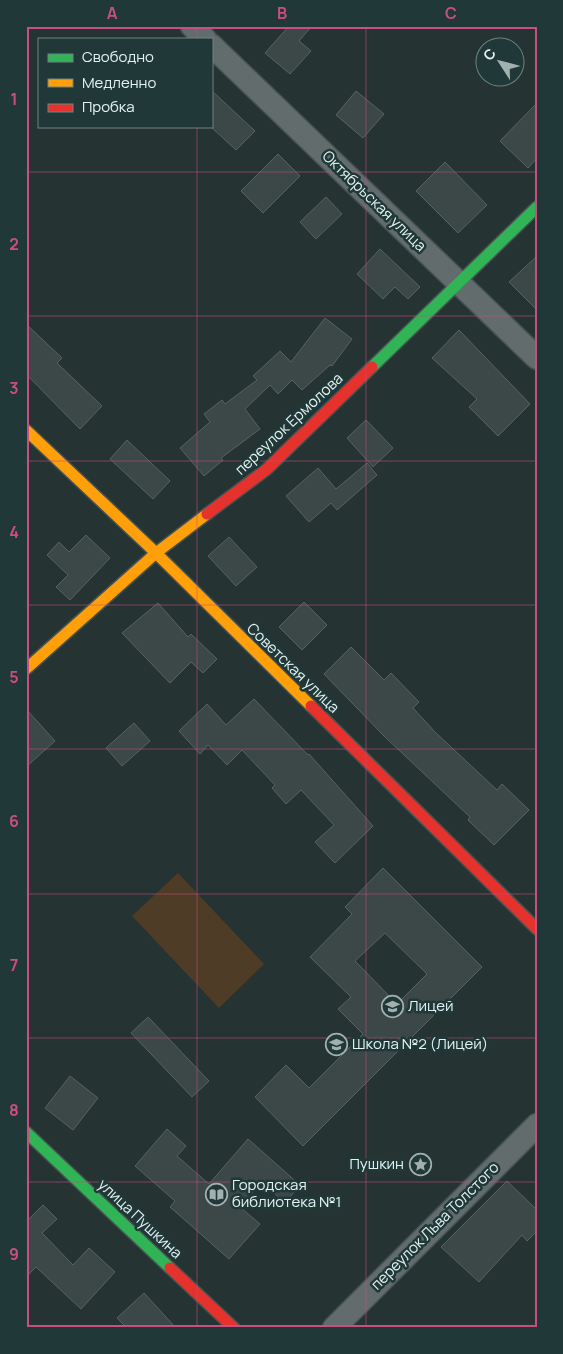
<svg xmlns="http://www.w3.org/2000/svg" width="563" height="1354" viewBox="0 0 563 1354" font-family="Manrope,sans-serif">
	<style>
		.green { fill: #4e3c26 }
		.building { fill: #3c4747; stroke: #586262; fill-rule: evenodd }
		.lines { fill: none; stroke-linecap: round; stroke-linejoin: round }
		.street-casing { stroke: #465251; stroke-width: 25 }
		.fast-casing { stroke: #465251; stroke-width: 14 }
		.slow-casing { stroke: #465251; stroke-width: 14 }
		.jam-casing { stroke: #465251; stroke-width: 14 }
		.street { stroke: #626c6c; stroke-width: 22 }
		.fast { stroke: #30b455; stroke-width: 11 }
		.slow { stroke: #ff9f0a; stroke-width: 11 }
		.jam { stroke: #e5322d; stroke-width: 11 }
		.grid { fill: none; stroke: #ca4f81; stroke-width: 1; stroke-opacity: 0.55 }
		.labels { text-anchor: middle; stroke-width: 5; stroke-linejoin: round; paint-order: stroke }
		.street-label { font-size: 15px; fill: #e4f3f2; stroke: #203938 }
		.poi-label { font-size: 15px; fill: #e4f3f2; stroke: #203938; text-anchor: start }
		.neatline { fill: none; stroke: #ca4f81; stroke-width: 2 }
		.grid-label { font-size: 16px; text-anchor: middle; font-weight: bold; fill: #ca4f81 }
	</style>
	<rect width="100%" height="100%" fill="#263333"/>
	<polygon class="green" points="178,873 264,964 219,1008 132,916"/>
	<g class="building">
		<polygon points="289,26 312,26 299,41 311,51 290,74 265,53"/>
		<polygon points="211,90 255,131 236,150 211,127"/>
		<polygon points="356,91 384,114 363,138 336,115"/>
		<polygon points="537,103 537,158 528,168 500,141"/>
		<polygon points="278,154 300,176 263,213 241,191"/>
		<polygon points="445,162 487,205 458,233 416,191"/>
		<polygon points="326,197 342,214 316,239 300,222"/>
		<polygon points="380,249 420,287 408,299 395,287 383,299 357,274"/>
		<polygon points="537,256 537,310 509,282"/>
		<polygon points="325,318 352,339 332,366 330,365 302,390 292,380 278,394 270,385 245,409 260,429 221,458 223,460 204,476 180,448 210,422 204,414 222,400 225,404 257,380 253,376 280,351 291,362"/>
		<polygon points="26,324 62,358 57,363 102,406 80,429 26,374"/>
		<polygon points="459,330 530,404 498,436 469,407 477,399 432,358"/>
		<polygon points="366,420 393,448 373,467 347,438"/>
		<polygon points="127,440 170,481 153,499 110,459"/>
		<polygon points="367,463 377,475 337,510 331,503 309,522 286,496 318,468 336,489"/>
		<polygon points="86,535 110,558 70,600 56,587 68,575 47,555 59,542 69,552"/>
		<polygon points="229,537 257,567 236,586 208,556"/>
		<polygon points="304,602 327,625 302,650 279,627"/>
		<polygon points="158,603 188,637 191,634 217,659 203,673 191,662 170,683 122,633"/>
		<polygon points="351,647 384,680 391,673 419,702 413,708 435,732 497,790 502,784 529,810 494,845 468,820 470,817 385,737 324,674"/>
		<polygon points="254,699 308,755 309,754 373,826 335,863 315,842 334,825 301,790 286,804 272,788 275,785 242,750 227,765 208,745 200,754 179,731 207,704 226,725"/>
		<polygon points="26,709 55,741 26,767"/>
		<polygon points="134,723 150,741 122,766 106,748"/>
		<path d="M 383,868 L 482,967 L 303,1146 L 255,1097 L 286,1065 L 309,1088 L 363,1034 L 338,1009 L 351,997 L 310,957 L 352,914 L 345,907 ZM 385,933 L 427,974 L 397,1004 L 355,961 Z"/>
		<polygon points="148,1017 209,1081 192,1097 131,1033"/>
		<polygon points="70,1076 98,1098 73,1130 45,1108"/>
		<polygon points="167,1129 186,1146 177,1156 209,1184 248,1139 300,1185 285,1203 262,1182 240,1207 260,1224 229,1259 170,1207 175,1201 135,1166"/>
		<polygon points="507,1181 537,1210 537,1231 527,1241 522,1235 479,1282 441,1247"/>
		<polygon points="43,1205 57,1219 42,1233 73,1265 89,1248 115,1272 81,1309 36,1267 26,1277 26,1217 29,1219"/>
		<polygon points="144,1293 176,1328 127,1328 117,1318"/>
	</g>
	<g class="lines">
		<defs>
			<g id="street">
				<polyline points="192,26 205,39"/>
				<polyline points="211,45 537,358"/>
				<polyline points="334,1328 537,1125"/>
			</g>
			<g id="fast">
				<polyline points="372,367 537,207"/>
				<polyline points="26,1132 170,1268"/>
			</g>
			<g id="slow">
				<polyline points="26,430 156,553 311,706"/>
				<polyline points="26,669 156,553 207,514"/>
			</g>
			<g id="jam">
				<polyline points="207,514 267,469 372,367"/>
				<polyline points="311,706 537,929"/>
				<polyline points="170,1268 234,1328"/>
			</g>
		</defs>
		<use href="#street" class="street-casing"/>
		<use href="#fast" class="fast-casing"/>
		<use href="#slow" class="slow-casing"/>
		<use href="#jam" class="jam-casing"/>
		<use href="#street" class="street"/>
		<use href="#fast" class="fast"/>
		<use href="#slow" class="slow"/>
		<use href="#jam" class="jam"/>
	</g>
	<path class="grid" d="M 197,26 L 197,39M 366,26 L 366,1328M 197,126 L 197,1328M 26,172 L 537,172M 26,316 L 537,316M 26,461 L 537,461M 26,605 L 537,605M 26,749 L 537,749M 26,894 L 537,894M 26,1038 L 537,1038M 26,1182 L 537,1182"/>
	<defs>
		<symbol id="school-ring" viewBox="-11 -11 22 22"><circle r="9.5" fill="#203938" stroke="#a2b0af" stroke-width="1.5"/><path d="M0-5L7-2L0 1L-7-2ZM-4 1L0 2.5L4 1V4Q0 6-4 4Z" fill="#a2b0af"/></symbol>
		<symbol id="sight-ring" viewBox="-11 -11 22 22"><circle r="9.5" fill="#203938" stroke="#a2b0af" stroke-width="1.5"/><path d="M0-6L1.8-2.2L6-1.7L2.9 1.2L3.7 5.4L0 3.3L-3.7 5.4L-2.9 1.2L-6-1.7L-1.8-2.2Z" fill="#a2b0af"/></symbol>
		<symbol id="library-ring" viewBox="-11 -11 22 22"><circle r="9.5" fill="#203938" stroke="#a2b0af" stroke-width="1.5"/><path d="M-6-4Q-3-5.5-.7-3.5V5Q-3 3-6 4ZM6-4Q3-5.5 .7-3.5V5Q3 3 6 4Z" fill="#a2b0af"/></symbol>
	</defs>
	<g fill-rule="evenodd">
		<use href="#school-ring" x="380" y="994" width="25" height="25"/>
		<use href="#school-ring" x="324" y="1032" width="25" height="25"/>
		<use href="#sight-ring" x="408" y="1152" width="25" height="25"/>
		<use href="#library-ring" x="204" y="1182" width="25" height="25"/>
	</g>
	<g class="labels">
		<g class="street-label">
			<text transform="translate(374 201) rotate(44)" y="5">Октябрьская улица</text>
			<text transform="translate(289 424) rotate(-43)" y="5">переулок Ермолова</text>
			<text transform="translate(293 668) rotate(44)" y="5">Советская улица</text>
			<text transform="translate(140 1219) rotate(43)" y="5">улица Пушкина</text>
			<text transform="translate(435 1226) rotate(-45)" y="5">переулок Льва Толстого</text>
		</g>
		<g class="poi-label">
			<text x="408" y="1011">Лицей</text>
			<text x="352" y="1049">Школа №2 (Лицей)</text>
			<text x="404" y="1169" text-anchor="end">Пушкин</text>
			<text x="232" y="1190">Городская<tspan x="232" dy="17">библиотека №1</tspan></text>
		</g>
	</g>
	<rect width="563" height="1354" fill="none" stroke="#203938" stroke-width="55"/>
	<rect x="38" y="38" width="175" height="90" fill="#203938" stroke="#6e8382"/>
	<rect x="48" y="54" width="25" height="8" fill="#30b455" stroke="#6e8382"/>
	<text x="82" y="62" font-size="15" fill="#e4f3f2">Свободно</text>
	<rect x="48" y="79" width="25" height="8" fill="#ff9f0a" stroke="#6e8382"/>
	<text x="82" y="88" font-size="15" fill="#e4f3f2">Медленно</text>
	<rect x="48" y="104" width="25" height="8" fill="#e5322d" stroke="#6e8382"/>
	<text x="82" y="112" font-size="15" fill="#e4f3f2">Пробка</text>
	<g transform="translate(500 62) rotate(306)"><circle r="24" fill="#203938" stroke="#6e8382"/>
	<path d="M0-4L9 19L0 12L-9 19Z" fill="#a2b0af"/>
	<text y="-8" font-size="14" font-weight="bold" text-anchor="middle" fill="#e4f3f2">С</text>
	</g>
	<rect x="28" y="28" width="508" height="1298" class="neatline"/>
	<g class="grid-label">
		<text x="112" y="19">A</text>
		<text x="282" y="19">B</text>
		<text x="451" y="19">C</text>
		<text x="14" y="105">1</text>
		<text x="14" y="250">2</text>
		<text x="14" y="394">3</text>
		<text x="14" y="538">4</text>
		<text x="14" y="683">5</text>
		<text x="14" y="827">6</text>
		<text x="14" y="971">7</text>
		<text x="14" y="1116">8</text>
		<text x="14" y="1260">9</text>
	</g>
</svg>
